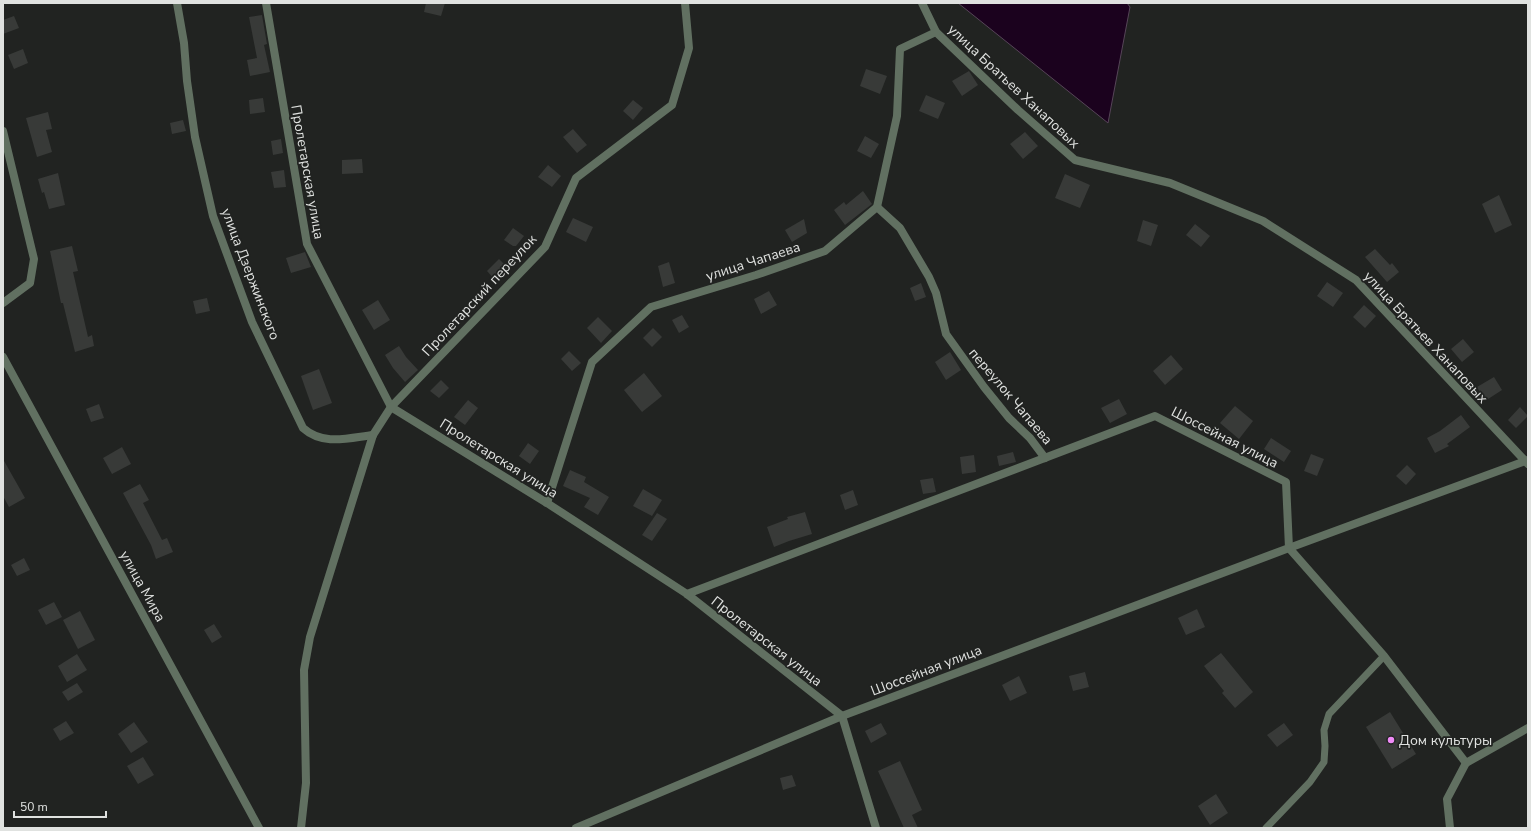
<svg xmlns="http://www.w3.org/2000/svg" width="1531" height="831" viewBox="0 0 1531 831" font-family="'Nunito Sans',sans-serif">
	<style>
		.water { fill: #1b021e; stroke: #564558 }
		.building { fill: #383a38 }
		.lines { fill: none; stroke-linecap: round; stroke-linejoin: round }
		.service { stroke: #617061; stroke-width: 7 }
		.minor { stroke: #617061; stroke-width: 8 }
		.tertiary { stroke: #617061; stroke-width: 8 }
		.poi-dot { fill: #ef8bf7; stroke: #212321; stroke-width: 1.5 }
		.labels { text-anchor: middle; stroke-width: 3.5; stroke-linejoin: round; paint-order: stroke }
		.street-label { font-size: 14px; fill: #e0e2e0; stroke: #212321 }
		.poi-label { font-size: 14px; fill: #e0e2e0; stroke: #212321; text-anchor: start }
	</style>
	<rect width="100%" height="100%" fill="#212321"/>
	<polygon class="water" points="958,3 1127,3 1130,7 1108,123"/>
	<g class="building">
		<polygon points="426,3 445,3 441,16 424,12"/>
		<polygon points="262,15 267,44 264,45 270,72 250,76 247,60 257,58 249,17"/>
		<polygon points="14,16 19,28 3,34 3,20"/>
		<polygon points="23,49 28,63 14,69 8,55"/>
		<polygon points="866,69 887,76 880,94 860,86"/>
		<polygon points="969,71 978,85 962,96 952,81"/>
		<polygon points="926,95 945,103 938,119 919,111"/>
		<polygon points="263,98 265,112 250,114 249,100"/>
		<polygon points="633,100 643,108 633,120 623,111"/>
		<polygon points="48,112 52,129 46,130 52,152 37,157 26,118"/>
		<polygon points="183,120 186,131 172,134 170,123"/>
		<polygon points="573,129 587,145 577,153 563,137"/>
		<polygon points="1025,132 1038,146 1023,159 1010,144"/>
		<polygon points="865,136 879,144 871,158 857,151"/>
		<polygon points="281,139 283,153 273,155 271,141"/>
		<polygon points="362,159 363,173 342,174 342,160"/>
		<polygon points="548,165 561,176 552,187 538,177"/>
		<polygon points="284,170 286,187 274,188 271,172"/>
		<polygon points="58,173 65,205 49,209 44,192 42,193 38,179"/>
		<polygon points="1065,174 1090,185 1080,208 1055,198"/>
		<polygon points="863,191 872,204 845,225 834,210 844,202 846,205"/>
		<polygon points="1499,195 1512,225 1495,233 1482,204"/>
		<polygon points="573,218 593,227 586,242 566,232"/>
		<polygon points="804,219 807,233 792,242 785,230"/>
		<polygon points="1143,220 1158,225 1151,246 1137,241"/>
		<polygon points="1195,224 1210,236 1201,247 1186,235"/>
		<polygon points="513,228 524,236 516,246 513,246 504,240"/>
		<polygon points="72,246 78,271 73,272 88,337 92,335 94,346 75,352 63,303 61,303 50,251"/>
		<polygon points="1375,249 1390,265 1392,263 1399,272 1387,282 1365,257"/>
		<polygon points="305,252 311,267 291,273 286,258"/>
		<polygon points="499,259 509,269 496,281 487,271"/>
		<polygon points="669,262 675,283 663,287 658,266"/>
		<polygon points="1327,282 1343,293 1333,307 1317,296"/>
		<polygon points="921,283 926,297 915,301 910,288"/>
		<polygon points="769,291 777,305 761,314 754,299"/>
		<polygon points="207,298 210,311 196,314 193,301"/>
		<polygon points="378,300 390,320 374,330 362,310"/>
		<polygon points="1364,305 1376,316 1365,328 1353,317"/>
		<polygon points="682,315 689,327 679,333 672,320"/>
		<polygon points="598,317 612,331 601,343 587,328"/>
		<polygon points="653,328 662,337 652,347 643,338"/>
		<polygon points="1463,339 1474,352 1462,362 1451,349"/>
		<polygon points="399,346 406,357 418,370 405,382 393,368 385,355"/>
		<polygon points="569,351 581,363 572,371 561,359"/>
		<polygon points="950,352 961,370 946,380 935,362"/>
		<polygon points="1171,355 1183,369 1165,385 1153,371"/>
		<polygon points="319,369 332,403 313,410 301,376"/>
		<polygon points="644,373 662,396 642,412 624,390"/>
		<polygon points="1494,377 1502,390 1485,401 1477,387"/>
		<polygon points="441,380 449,388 439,398 430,391"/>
		<polygon points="1119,399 1127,414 1110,423 1101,408"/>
		<polygon points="468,400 478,408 465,425 454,417"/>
		<polygon points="99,404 104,418 91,422 86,409"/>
		<polygon points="1235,406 1253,421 1239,439 1220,423"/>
		<polygon points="1520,407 1528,416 1516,428 1508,420"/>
		<polygon points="1461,415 1470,427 1447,444 1449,446 1435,453 1427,438 1440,431"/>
		<polygon points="1271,438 1291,451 1284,462 1264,449"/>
		<polygon points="528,443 539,451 530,464 519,456"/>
		<polygon points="122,447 131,464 112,474 103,458"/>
		<polygon points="1013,452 1016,462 999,466 997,456"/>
		<polygon points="1311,454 1324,459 1317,476 1304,471"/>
		<polygon points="974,455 976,472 962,474 960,457"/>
		<polygon points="3,459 25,498 9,507 3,496"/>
		<polygon points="1407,465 1416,474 1406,485 1396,476"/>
		<polygon points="570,470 586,477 584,482 609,497 598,515 584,507 590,498 563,486"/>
		<polygon points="933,478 936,492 923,494 920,480"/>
		<polygon points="140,484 149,500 143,503 162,540 167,538 173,552 156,559 151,545 123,493"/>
		<polygon points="643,489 662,500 652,516 633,506"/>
		<polygon points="853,490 858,505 845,510 840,495"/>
		<polygon points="805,512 812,534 789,541 774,547 767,527 788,519 787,517"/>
		<polygon points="657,513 667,519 652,541 642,535"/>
		<polygon points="24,558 30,570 17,576 11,565"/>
		<polygon points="54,602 62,617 46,625 38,610"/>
		<polygon points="1197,609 1205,627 1186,635 1178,618"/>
		<polygon points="80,611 95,640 78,649 63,620"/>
		<polygon points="214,624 222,637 212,643 204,630"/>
		<polygon points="1221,653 1253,692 1235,708 1222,693 1224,691 1204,666"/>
		<polygon points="77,654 87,670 67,682 58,666"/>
		<polygon points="1085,672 1089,687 1073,691 1069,676"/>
		<polygon points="1019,676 1027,693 1010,701 1002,685"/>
		<polygon points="77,683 83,692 68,701 62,692"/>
		<polygon points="1390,712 1416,754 1392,769 1366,727"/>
		<polygon points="66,721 74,733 60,741 53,729"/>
		<polygon points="134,722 148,742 131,753 118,734"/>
		<polygon points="881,723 887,734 871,743 865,731"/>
		<polygon points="1284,723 1293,735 1277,747 1267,735"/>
		<polygon points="143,757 154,775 138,784 127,766"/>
		<polygon points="900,761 922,810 912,815 918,828 904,828 878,771"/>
		<polygon points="792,775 796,786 783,790 780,778"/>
		<polygon points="1216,794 1228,813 1210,825 1198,806"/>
	</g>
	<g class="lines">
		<polyline class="service" points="1266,828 1310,782 1324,762 1325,746 1324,730 1329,714 1384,656"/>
		<g class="minor">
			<path d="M 177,3 L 184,43 L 187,81 L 195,137 L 213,216 L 252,322 L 303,428 C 323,446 348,438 373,435"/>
			<polyline points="266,3 307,244 391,407 547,503 687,594 842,716 876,828"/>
			<polyline points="922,3 936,32 1018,110 1075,160 1170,183 1263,221 1356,280 1528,464"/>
			<polyline points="3,131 34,259 30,283 3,303"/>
			<polyline points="877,207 900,228 929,277 936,293 946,334 984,387 1009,418 1030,438 1045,458"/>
			<polyline points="547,503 592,362 651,307 756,275 825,251 877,207 897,116 900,49 936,32"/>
			<polyline points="687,594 1155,416 1286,482 1289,548 1384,656 1466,763"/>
			<polyline points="301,828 306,783 304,670 310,637 373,435 391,407 545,247 576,178 672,105 689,48 685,3"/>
			<polyline points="576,828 842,716 1289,548 1528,460"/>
			<polyline points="1450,828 1447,799 1466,763 1528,728"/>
		</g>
		<polyline class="tertiary" points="3,357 259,828"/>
	</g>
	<circle class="poi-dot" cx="1391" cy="740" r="4"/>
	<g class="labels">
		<g class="street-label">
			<text transform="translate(1014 86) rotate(43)" y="5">улица Братьев Ханаповых</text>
			<text transform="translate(308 172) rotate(80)" y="5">Пролетарская улица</text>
			<text transform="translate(753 261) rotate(-18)" y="5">улица Чапаева</text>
			<text transform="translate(251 274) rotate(69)" y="5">улица Дзержинского</text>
			<text transform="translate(479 295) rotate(-47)" y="5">Пролетарский переулок</text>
			<text transform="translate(1426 337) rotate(47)" y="5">улица Братьев Ханаповых</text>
			<text transform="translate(1011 396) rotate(50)" y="5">переулок Чапаева</text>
			<text transform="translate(1225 437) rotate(27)" y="5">Шоссейная улица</text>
			<text transform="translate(499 458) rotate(32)" y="5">Пролетарская улица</text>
			<text transform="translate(143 586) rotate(61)" y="5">улица Мира</text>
			<text transform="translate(767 641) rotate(38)" y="5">Пролетарская улица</text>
			<text transform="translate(926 670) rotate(-21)" y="5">Шоссейная улица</text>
		</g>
		<g class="poi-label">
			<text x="1399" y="745">Дом культуры</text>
		</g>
	</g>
	<rect width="1531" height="831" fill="none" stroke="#e0e2e0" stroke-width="8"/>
	<path d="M14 811v6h92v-6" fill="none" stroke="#e0e2e0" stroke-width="2"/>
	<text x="20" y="811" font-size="12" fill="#e0e2e0" stroke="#212321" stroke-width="3" paint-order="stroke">50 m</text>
</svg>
